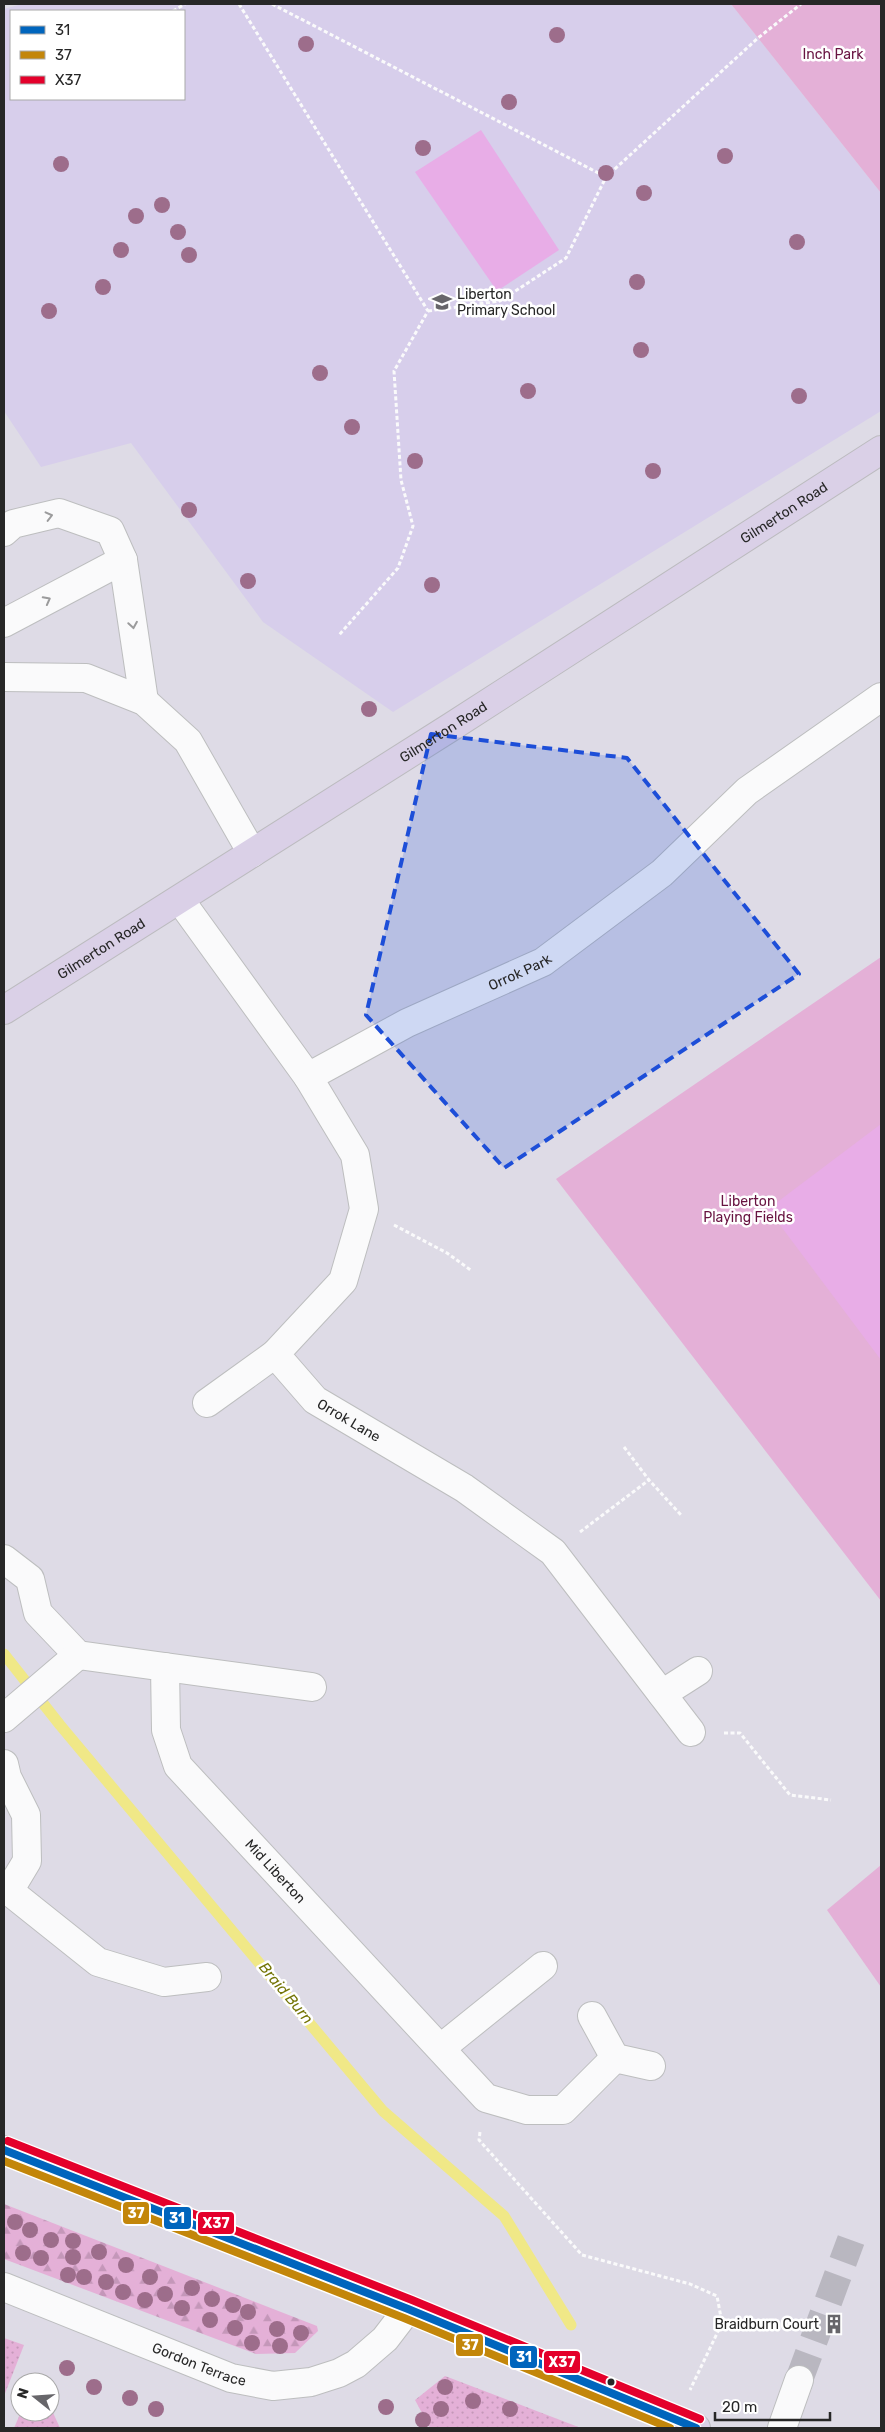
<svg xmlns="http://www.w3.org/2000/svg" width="885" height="2432" viewBox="0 0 885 2432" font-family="Rubik,sans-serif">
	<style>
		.education { fill: #d7ceeb; fill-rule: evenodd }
		.forest { fill: url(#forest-firs) }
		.park { fill: #e4b0d7 }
		.garden { fill: url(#garden-dots) }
		.pitch { fill: #e8ade7 }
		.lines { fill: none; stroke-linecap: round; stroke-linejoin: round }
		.stream { stroke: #f0e887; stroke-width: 11 }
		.minor-tunnel { stroke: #b9b7c0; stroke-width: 28; stroke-dasharray: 28 14; stroke-linecap: butt }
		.minor-casing { stroke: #bdbebf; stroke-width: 30 }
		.major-casing { stroke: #bcbbbf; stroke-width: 30 }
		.path { stroke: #fafafb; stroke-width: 3; stroke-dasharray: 4 2.5; stroke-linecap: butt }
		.minor { stroke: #fafafb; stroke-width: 28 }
		.major { stroke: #dad0e7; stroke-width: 28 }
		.bus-1-casing { stroke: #fff; stroke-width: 11 }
		.bus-2-casing { stroke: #fff; stroke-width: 11 }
		.bus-3-casing { stroke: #fff; stroke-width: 11 }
		.bus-1 { stroke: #0065bd; stroke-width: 8 }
		.bus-2 { stroke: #c3860a; stroke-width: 8 }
		.bus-3 { stroke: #e4002b; stroke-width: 8 }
		.tree { fill: #9d6d8b }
		.oneway { stroke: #9b9b9c }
		.marked { fill: #1d4ed8; fill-opacity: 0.2; stroke: #1d4ed8; stroke-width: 4; stroke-dasharray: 10 6; stroke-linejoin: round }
		.bus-dot { fill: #272727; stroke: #fff; stroke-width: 2 }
		.labels { text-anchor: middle; stroke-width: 5; stroke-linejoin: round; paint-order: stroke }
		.park-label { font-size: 14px; fill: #681341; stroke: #fff }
		.poi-label { font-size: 14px; fill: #272727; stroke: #fff; text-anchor: start }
		.street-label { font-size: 14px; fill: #272727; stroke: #fff }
		.water-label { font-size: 15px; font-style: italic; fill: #747506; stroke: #fff }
		.line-badge { stroke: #fff; stroke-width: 2 }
		.badge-label { font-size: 14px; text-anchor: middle; font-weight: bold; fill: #fff }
	</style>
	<defs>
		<pattern id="forest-firs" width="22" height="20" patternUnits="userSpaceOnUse" patternTransform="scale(1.25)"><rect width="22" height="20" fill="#e4b0d7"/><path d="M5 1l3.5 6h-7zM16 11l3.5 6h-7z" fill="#c497b9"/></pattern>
		<pattern id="garden-dots" width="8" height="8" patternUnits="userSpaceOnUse" patternTransform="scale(1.25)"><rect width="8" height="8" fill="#e4b0d7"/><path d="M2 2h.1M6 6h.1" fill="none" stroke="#c497b9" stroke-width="1.8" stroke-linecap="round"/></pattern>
	</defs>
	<rect width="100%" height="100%" fill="#dedbe6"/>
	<path class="education" d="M 22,4 L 731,4 L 881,193 L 881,411 L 393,712 L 263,622 L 131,443 L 41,467 L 4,411 L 4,9 ZM 11,11 L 184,11 L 184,99 L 11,99 Z"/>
	<polygon class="forest" points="4,2204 317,2326 318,2331 295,2353 256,2354 4,2259"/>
	<g class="park">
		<polygon points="731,4 881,4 881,193"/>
		<polygon points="881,957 881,1601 556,1179"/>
		<polygon points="881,1865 881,1987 827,1910"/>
	</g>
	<g class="garden">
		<polygon points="4,2338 24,2345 4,2396"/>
		<polygon points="445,2376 581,2428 430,2428 415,2400"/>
		<polygon points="50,2406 60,2428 14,2428 21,2412 50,2412"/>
	</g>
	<g class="pitch">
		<polygon points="481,130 559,250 497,291 415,172"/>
		<polygon points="881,1124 881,1360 768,1209"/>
	</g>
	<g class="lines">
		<polyline class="stream" points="4,1654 60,1725 383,2111 504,2216 571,2325"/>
		<polyline class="minor-tunnel" points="799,2380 851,2240"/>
		<defs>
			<g id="minor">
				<polyline points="4,532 13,524 59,513 110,531 123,560 144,701"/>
				<polyline points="4,623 123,560"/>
				<polyline points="4,677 86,678 144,701 188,741 252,853"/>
				<path id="s1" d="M 180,900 L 308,1077 L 407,1023 L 543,962 L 662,873 L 747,791 L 881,697"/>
				<path id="s2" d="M 308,1077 L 355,1155 L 364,1209 L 343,1281 L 275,1354 L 315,1400 L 464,1488 L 553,1552 L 691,1732"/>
				<polyline points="207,1403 275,1354"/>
				<path id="s3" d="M 4,1559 L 30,1579 L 38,1613 L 78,1655 L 165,1667 L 166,1730 L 178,1766 L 486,2098 L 527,2110 L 563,2110 L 615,2058"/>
				<polyline points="165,1667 312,1687"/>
				<polyline points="662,1694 698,1671"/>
				<polyline points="4,1718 78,1655"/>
				<polyline points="4,1764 7,1777 26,1815 27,1861 9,1891 98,1962 164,1982 207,1977"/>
				<polyline points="592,2016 615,2058 651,2066"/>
				<polyline points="441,2048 543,1966"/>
				<path id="s4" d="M 4,2287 L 231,2378 L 273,2386 L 311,2382 L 339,2373 L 356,2364 L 385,2339 L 408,2309"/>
				<polyline points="782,2428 799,2380"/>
			</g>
			<g id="major">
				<path id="s5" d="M 4,1010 L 451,727 L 881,450"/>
				<polyline points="4,2150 408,2309 696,2428"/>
			</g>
		</defs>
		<use href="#minor" class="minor-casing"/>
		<use href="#major" class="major-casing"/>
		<g class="path">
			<polyline points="239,4 428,311 394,371 401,480 413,526 398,568 339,635"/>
			<polyline points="272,4 606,177"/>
			<polyline points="173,11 185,4"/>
			<polyline points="428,311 500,301 566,258 606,177 758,38 801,4"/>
			<polyline points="394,1225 447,1253 472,1271"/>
			<polyline points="624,1447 649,1480 681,1515"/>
			<polyline points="580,1532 649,1480"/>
			<polyline points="724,1733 740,1733 790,1795 831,1800"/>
			<polyline points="480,2132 479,2140 582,2255 690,2284 717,2296 722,2323 690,2390"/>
		</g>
		<use href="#minor" class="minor"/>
		<use href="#major" class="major"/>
		<defs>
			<polyline id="bus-1" points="4,2150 408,2309 696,2428"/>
			<polyline id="bus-2" points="4,2161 404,2318 670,2428"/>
			<polyline id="bus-3" points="8,2141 412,2300 700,2419"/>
		</defs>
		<use href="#bus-1" class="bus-1-casing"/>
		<use href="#bus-2" class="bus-2-casing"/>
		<use href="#bus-3" class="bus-3-casing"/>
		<use href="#bus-1" class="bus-1"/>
		<use href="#bus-2" class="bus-2"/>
		<use href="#bus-3" class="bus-3"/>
	</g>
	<g class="tree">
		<circle cx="557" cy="35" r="8"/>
		<circle cx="306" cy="44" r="8"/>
		<circle cx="509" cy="102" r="8"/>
		<circle cx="423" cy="148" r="8"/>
		<circle cx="725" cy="156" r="8"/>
		<circle cx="61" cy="164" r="8"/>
		<circle cx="606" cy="173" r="8"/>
		<circle cx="644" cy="193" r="8"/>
		<circle cx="162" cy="205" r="8"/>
		<circle cx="136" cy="216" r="8"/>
		<circle cx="178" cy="232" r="8"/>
		<circle cx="797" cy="242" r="8"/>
		<circle cx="121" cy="250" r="8"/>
		<circle cx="189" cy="255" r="8"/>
		<circle cx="637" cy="282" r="8"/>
		<circle cx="103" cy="287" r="8"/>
		<circle cx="49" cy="311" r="8"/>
		<circle cx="641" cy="350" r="8"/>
		<circle cx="320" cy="373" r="8"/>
		<circle cx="528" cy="391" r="8"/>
		<circle cx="799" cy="396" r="8"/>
		<circle cx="352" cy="427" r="8"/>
		<circle cx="415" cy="461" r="8"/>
		<circle cx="653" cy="471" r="8"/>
		<circle cx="189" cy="510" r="8"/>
		<circle cx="248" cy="581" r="8"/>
		<circle cx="432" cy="585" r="8"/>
		<circle cx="369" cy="709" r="8"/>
		<circle cx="15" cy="2222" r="8"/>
		<circle cx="30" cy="2230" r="8"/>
		<circle cx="51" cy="2240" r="8"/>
		<circle cx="73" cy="2241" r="8"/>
		<circle cx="99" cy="2252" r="8"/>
		<circle cx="23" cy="2253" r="8"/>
		<circle cx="73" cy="2257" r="8"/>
		<circle cx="41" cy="2258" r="8"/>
		<circle cx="126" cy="2265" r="8"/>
		<circle cx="68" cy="2275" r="8"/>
		<circle cx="84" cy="2277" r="8"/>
		<circle cx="150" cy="2277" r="8"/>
		<circle cx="106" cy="2282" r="8"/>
		<circle cx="192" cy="2288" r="8"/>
		<circle cx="123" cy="2292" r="8"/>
		<circle cx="165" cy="2294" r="8"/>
		<circle cx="212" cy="2299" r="8"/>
		<circle cx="145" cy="2300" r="8"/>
		<circle cx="233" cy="2305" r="8"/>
		<circle cx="182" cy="2308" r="8"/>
		<circle cx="248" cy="2312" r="8"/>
		<circle cx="210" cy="2320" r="8"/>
		<circle cx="235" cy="2328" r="8"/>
		<circle cx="277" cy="2329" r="8"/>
		<circle cx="301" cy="2333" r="8"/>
		<circle cx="252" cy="2343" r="8"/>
		<circle cx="280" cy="2346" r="8"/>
		<circle cx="67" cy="2368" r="8"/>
		<circle cx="94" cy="2387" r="8"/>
		<circle cx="445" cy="2387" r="8"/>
		<circle cx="130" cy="2398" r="8"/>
		<circle cx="473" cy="2401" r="8"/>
		<circle cx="386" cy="2407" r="8"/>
		<circle cx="156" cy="2409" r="8"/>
		<circle cx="441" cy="2409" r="8"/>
		<circle cx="510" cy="2409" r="8"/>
		<circle cx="423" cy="2420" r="8"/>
	</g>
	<defs><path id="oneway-chevron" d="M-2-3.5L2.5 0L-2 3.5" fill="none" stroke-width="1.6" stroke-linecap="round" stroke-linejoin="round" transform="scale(1.25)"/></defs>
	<g class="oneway">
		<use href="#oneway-chevron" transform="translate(49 516) rotate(-14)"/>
		<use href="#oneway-chevron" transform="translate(47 600) rotate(-28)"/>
		<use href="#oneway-chevron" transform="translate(133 625) rotate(81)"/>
	</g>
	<path class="marked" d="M 431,734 L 627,758 L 799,974 L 504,1168 L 366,1015 Z"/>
	<defs>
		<symbol id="school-bare" viewBox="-9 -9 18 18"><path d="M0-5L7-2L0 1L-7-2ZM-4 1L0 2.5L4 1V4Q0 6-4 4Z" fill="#67666a" stroke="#fff" stroke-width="2.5" paint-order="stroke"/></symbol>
		<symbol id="building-bare" viewBox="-9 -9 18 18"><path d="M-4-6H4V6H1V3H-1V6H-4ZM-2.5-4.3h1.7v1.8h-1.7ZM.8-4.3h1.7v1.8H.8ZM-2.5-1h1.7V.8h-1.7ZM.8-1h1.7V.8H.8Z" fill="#67666a" stroke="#fff" stroke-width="2.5" paint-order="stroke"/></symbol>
	</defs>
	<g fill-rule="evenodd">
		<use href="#school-bare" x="428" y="288" width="28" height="28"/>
		<use href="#building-bare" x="820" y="2310" width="28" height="28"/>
	</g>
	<circle class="bus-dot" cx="611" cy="2382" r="4.5"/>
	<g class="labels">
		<g class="park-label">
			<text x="833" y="59">Inch Park</text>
			<text x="748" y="1206">Liberton<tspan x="748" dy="16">Playing Fields</tspan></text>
		</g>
		<g class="poi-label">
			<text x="457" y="299">Liberton<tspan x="457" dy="16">Primary School</tspan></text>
			<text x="819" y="2329" text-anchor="end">Braidburn Court</text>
		</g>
		<g class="street-label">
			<text dy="5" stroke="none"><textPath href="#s5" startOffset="925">Gilmerton Road</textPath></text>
			<text dy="5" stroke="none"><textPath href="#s5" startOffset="520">Gilmerton Road</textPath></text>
			<text dy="5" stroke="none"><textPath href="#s5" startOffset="115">Gilmerton Road</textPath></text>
			<text dy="5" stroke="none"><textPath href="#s1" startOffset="455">Orrok Park</textPath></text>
			<text dy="5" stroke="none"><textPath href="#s2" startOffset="421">Orrok Lane</textPath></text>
			<text dy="5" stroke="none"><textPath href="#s3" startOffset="458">Mid Liberton</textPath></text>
			<text dy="5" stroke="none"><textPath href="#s4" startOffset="210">Gordon Terrace</textPath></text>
		</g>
		<g class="water-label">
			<text transform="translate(286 1993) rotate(50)" y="5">Braid Burn</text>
		</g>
	</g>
	<g class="line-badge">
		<rect x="122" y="2201" width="28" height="24" rx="5" fill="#c3860a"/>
		<rect x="163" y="2206" width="29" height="24" rx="5" fill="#0065bd"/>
		<rect x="197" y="2211" width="38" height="24" rx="5" fill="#e4002b"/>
		<rect x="455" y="2333" width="29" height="24" rx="5" fill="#c3860a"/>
		<rect x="509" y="2345" width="29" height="24" rx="5" fill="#0065bd"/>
		<rect x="543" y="2350" width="38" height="24" rx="5" fill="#e4002b"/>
	</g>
	<g class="badge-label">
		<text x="136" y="2218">37</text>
		<text x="177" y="2223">31</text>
		<text x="216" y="2228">X37</text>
		<text x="470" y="2350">37</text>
		<text x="524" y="2362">31</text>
		<text x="562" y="2367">X37</text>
	</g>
	<rect width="885" height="2432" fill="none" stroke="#272727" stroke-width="10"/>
	<rect x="10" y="10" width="175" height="90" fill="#ffffff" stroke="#a9a9a9"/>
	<rect x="20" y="26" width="25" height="8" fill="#0065bd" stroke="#a9a9a9"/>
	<text x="55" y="35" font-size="15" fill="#272727">31</text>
	<rect x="20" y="51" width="25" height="8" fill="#c3860a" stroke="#a9a9a9"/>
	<text x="55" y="60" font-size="15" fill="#272727">37</text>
	<rect x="20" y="76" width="25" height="8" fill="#e4002b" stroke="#a9a9a9"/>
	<text x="55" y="85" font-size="15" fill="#272727">X37</text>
	<g transform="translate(35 2397) rotate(287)"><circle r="24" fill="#ffffff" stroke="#a9a9a9"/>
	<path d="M0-4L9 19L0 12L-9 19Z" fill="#67666a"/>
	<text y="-8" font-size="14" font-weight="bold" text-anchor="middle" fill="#272727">N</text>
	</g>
	<path d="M715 2412v8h115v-8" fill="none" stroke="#272727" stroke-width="2.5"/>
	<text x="722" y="2412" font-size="15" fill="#272727" stroke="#ffffff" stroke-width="4" paint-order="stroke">20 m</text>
</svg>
